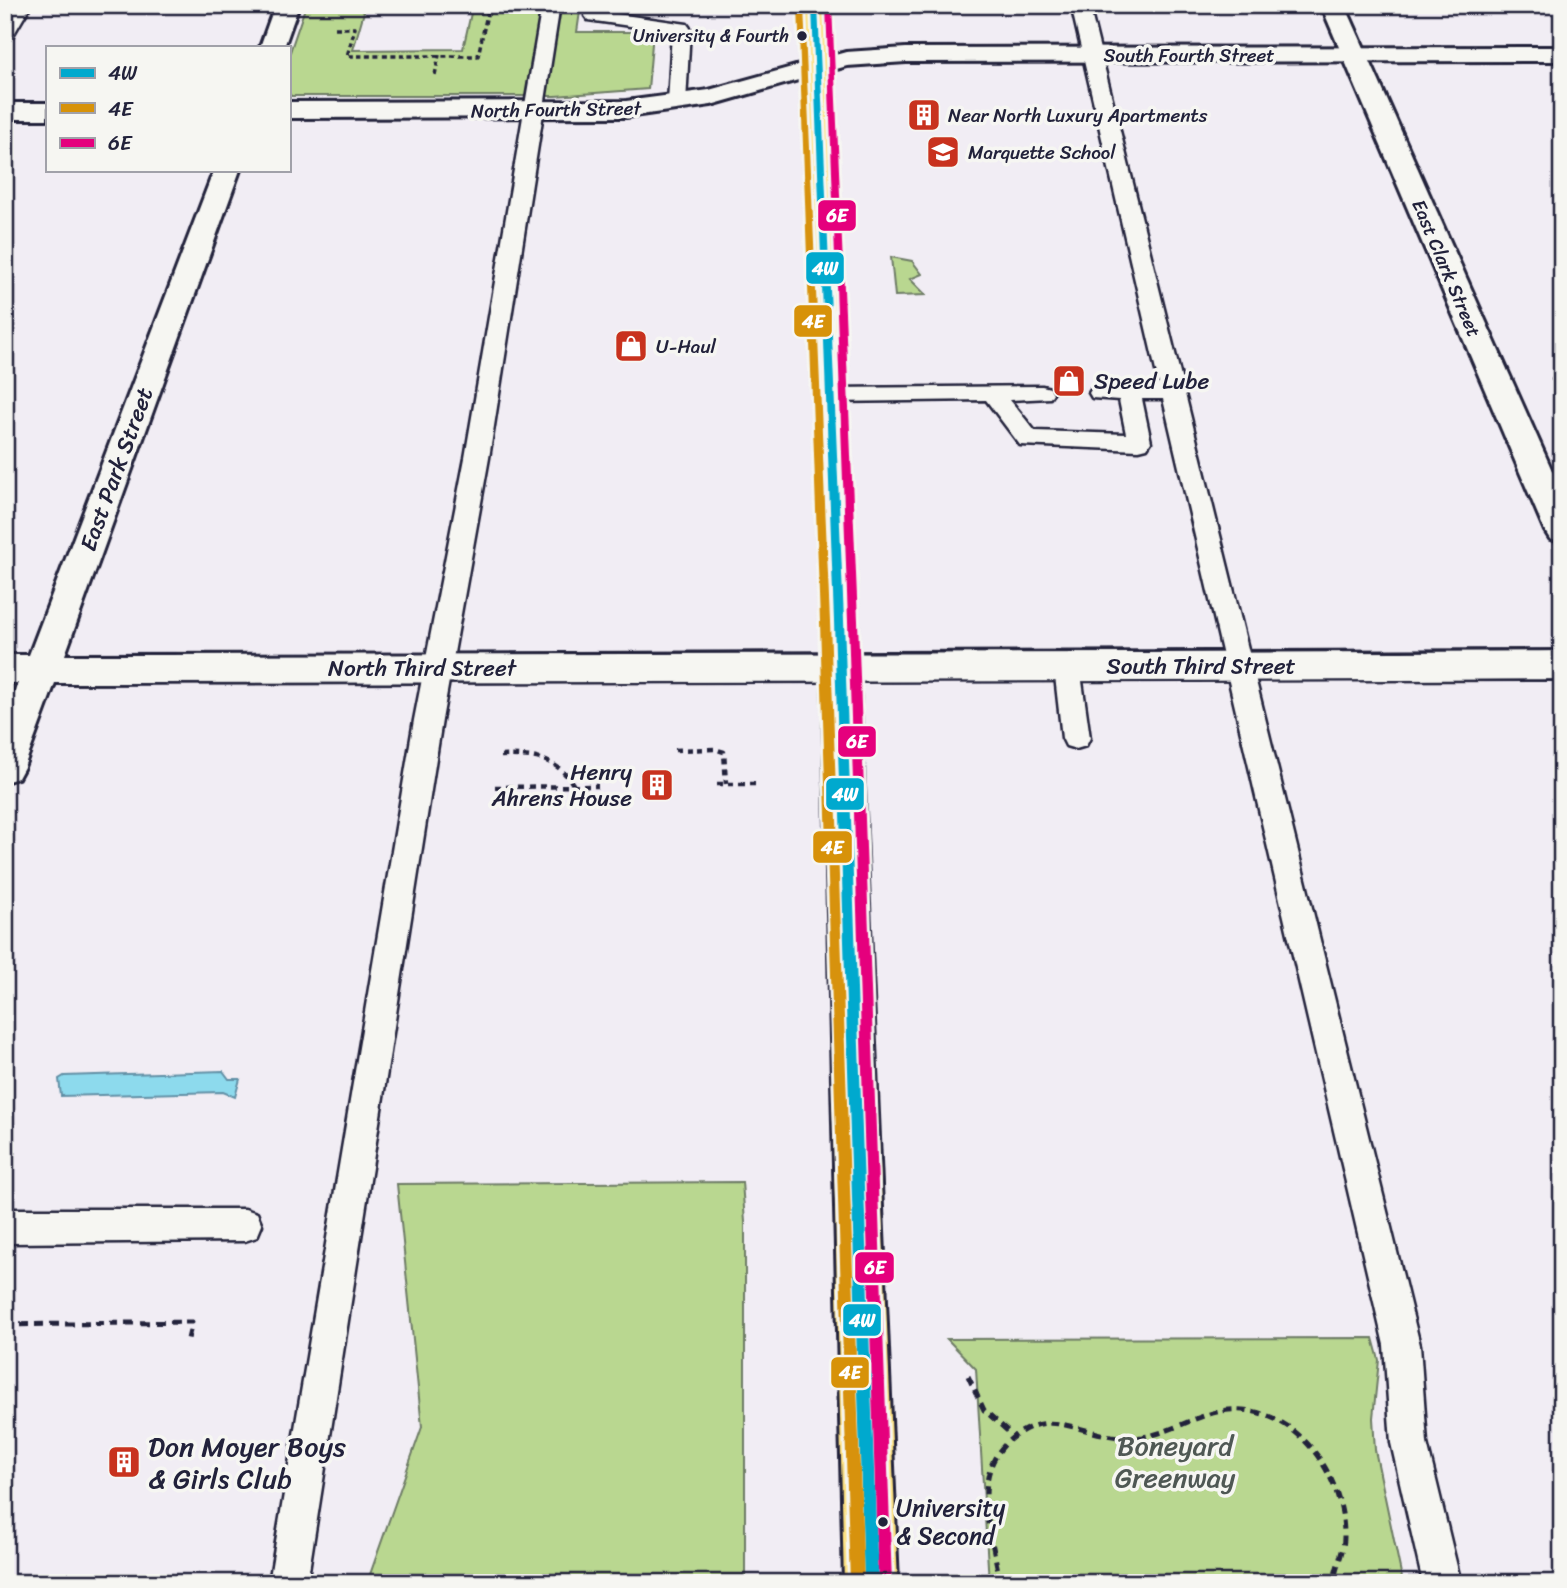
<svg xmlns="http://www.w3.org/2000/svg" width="1567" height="1588" viewBox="0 0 1567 1588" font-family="Sriracha,sans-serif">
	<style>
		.green { fill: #b9d790; stroke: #6e7c66; stroke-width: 2 }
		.water { fill: #8ddaed; stroke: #6290a6; stroke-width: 2 }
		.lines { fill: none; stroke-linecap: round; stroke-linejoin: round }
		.service-casing { stroke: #22223b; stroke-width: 5 }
		.minor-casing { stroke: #22223b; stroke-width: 6 }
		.tertiary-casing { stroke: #22223b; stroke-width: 6 }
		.primary-casing { stroke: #22223b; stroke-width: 6 }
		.path-far2 { stroke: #22223b; stroke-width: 3.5; stroke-dasharray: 5 3.5; stroke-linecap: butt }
		.path-far1 { stroke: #22223b; stroke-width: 4.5; stroke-dasharray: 6 5; stroke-linecap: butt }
		.path { stroke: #22223b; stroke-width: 5; stroke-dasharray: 9 6; stroke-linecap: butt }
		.service { fill: #f6f6f2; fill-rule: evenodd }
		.minor { fill: #f6f6f2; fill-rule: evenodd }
		.tertiary { fill: #f6f6f2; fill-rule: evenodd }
		.primary { fill: #fce080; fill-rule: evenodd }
		.bus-1-casing { stroke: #f6f6f2; stroke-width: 6 }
		.bus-2-casing { stroke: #f6f6f2; stroke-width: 6 }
		.bus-3-casing { stroke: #f6f6f2; stroke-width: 6 }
		.bus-1 { fill: #00a9ce; fill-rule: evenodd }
		.bus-2 { fill: #d79209; fill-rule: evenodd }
		.bus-3 { fill: #e5007d; fill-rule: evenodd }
		.bus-dot { fill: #22223b; stroke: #f6f6f2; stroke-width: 2.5 }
		.labels { text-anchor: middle; stroke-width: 7; stroke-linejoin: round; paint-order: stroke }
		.far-bus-label { font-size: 18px; fill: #22223b; stroke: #f6f6f2; text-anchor: end }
		.far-street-label { font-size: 19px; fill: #22223b; stroke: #f6f6f2 }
		.far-poi-label { font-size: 19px; fill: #22223b; stroke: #f6f6f2; text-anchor: start }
		.poi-label { font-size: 23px; fill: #22223b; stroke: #f6f6f2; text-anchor: start }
		.street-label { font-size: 23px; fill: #22223b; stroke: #f6f6f2 }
		.near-bus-label { font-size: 24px; fill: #22223b; stroke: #f6f6f2; text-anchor: start }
		.near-park-label { font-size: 28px; fill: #4f5854; stroke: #f6f6f2 }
		.near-poi-label { font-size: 28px; fill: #22223b; stroke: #f6f6f2; text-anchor: start }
		.line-badge { stroke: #f6f6f2; stroke-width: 2.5 }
		.badge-label { font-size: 19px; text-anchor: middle; font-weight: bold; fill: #fff }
	</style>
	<rect width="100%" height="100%" fill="#f1edf4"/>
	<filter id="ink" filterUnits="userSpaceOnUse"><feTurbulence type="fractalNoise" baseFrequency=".0143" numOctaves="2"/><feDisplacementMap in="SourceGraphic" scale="14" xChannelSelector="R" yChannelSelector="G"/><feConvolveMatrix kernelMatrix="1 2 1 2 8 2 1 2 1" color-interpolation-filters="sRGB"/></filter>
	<g filter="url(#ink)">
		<g class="green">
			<polygon points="306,5 366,5 353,50 463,49 471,13 483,13 485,5 581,5 577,32 653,32 648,89 555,96 291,96 289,93 289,55"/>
			<polygon points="891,257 912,261 922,274 910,279 926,295 895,296"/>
			<polygon points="742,1182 745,1222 745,1583 367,1583 422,1427 397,1184"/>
			<polygon points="1373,1338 1379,1360 1373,1418 1375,1450 1403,1583 989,1583 976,1369 947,1339"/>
		</g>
		<polygon class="water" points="223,1071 229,1079 240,1079 235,1097 223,1092 61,1096 59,1079 64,1076"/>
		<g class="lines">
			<defs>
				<g id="service">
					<polygon points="13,5 31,5 11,39 5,40 5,19"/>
					<polygon points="542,5 560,5 489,458 442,720 307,1583 269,1583 414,720 465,458"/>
					<polygon points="586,5 604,5 603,12 687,24 690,28 686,103 684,107 670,107 668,103 672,32 588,20 585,16"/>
					<polygon points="1071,5 1089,5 1420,1345 1427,1443 1461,1583 1423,1583 1391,1443 1384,1345 1163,399 1142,399 1151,442 1147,448 1139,450 1020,445 986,400 830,402 822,400 819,395 822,390 830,388 1042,386 1050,388 1053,393 1050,398 1010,400 1035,431 1126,434 1119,400 1092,398 1089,393 1092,388 1159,384"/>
					<polygon points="1067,657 1076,660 1080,667 1090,738 1086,746 1076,749 1066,746 1062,738 1054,667 1058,660"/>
					<polygon points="5,1209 245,1209 257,1213 262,1225 257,1237 245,1241 5,1243"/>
				</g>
				<g id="minor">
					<polygon points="275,5 299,5 284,47 260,47"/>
					<polygon points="1321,5 1345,5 1562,493 1562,543 1550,539 1545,531"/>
					<path d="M 214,170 L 240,170 L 65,655 C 564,654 1063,654 1562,651 L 1562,679 C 1059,682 557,682 55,683 L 24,767 L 18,778 L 5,782 L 5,716 L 18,683 L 5,683 L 5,655 L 29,655 Z"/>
				</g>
				<g id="tertiary">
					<polygon points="1562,47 1562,61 906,62 847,66 711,105 626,117 289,118 289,102 626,101 709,90 846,52 906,48"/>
					<rect x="5" y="103" width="42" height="16"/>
				</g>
				<polygon id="primary" points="803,5 827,5 857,621 898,1583 844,1583 821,621"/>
			</defs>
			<use href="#service" class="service-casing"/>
			<use href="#minor" class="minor-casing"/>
			<use href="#tertiary" class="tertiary-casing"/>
			<use href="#primary" class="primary-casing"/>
			<g class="path-far2">
				<polyline points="335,28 355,28 347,56 478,56 489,5"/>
				<polyline points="435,75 439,55"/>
				<polyline points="1551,379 1562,379"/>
			</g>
			<g class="path-far1">
				<polyline points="675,750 715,749 724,752 726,784"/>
				<path d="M 501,756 C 532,755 557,757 574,786"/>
				<polyline points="717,784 755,784"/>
				<polyline points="495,787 598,786"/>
			</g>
			<g class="path">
				<polyline points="5,1325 192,1322 188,1339"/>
				<polyline points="968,1376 984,1410 1013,1436"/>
				<path d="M 1000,1583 C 993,1534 965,1471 1016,1435 C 1030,1426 1043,1421 1060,1424 C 1088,1429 1114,1441 1143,1437 C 1173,1432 1199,1413 1229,1410 C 1296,1405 1345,1476 1344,1537 C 1344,1553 1335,1567 1334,1583"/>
			</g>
			<use href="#service" class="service"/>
			<use href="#minor" class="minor"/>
			<use href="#tertiary" class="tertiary"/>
			<use href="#primary" class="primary"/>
			<defs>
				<polygon id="bus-1" points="812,5 818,5 844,621 878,1583 864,1583 834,621"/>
				<polygon id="bus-2" points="798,5 804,6 830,622 864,1583 850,1583 820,622"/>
				<polygon id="bus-3" points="826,5 832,5 858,621 892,1583 878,1583 848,621"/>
			</defs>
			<use href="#bus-1" class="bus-1-casing"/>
			<use href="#bus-2" class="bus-2-casing"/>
			<use href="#bus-3" class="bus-3-casing"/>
			<use href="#bus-1" class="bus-1"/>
			<use href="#bus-2" class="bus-2"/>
			<use href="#bus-3" class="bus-3"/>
		</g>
	</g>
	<defs>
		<symbol id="building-square" viewBox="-11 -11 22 22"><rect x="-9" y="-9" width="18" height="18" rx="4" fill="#c8321e" stroke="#f6f6f2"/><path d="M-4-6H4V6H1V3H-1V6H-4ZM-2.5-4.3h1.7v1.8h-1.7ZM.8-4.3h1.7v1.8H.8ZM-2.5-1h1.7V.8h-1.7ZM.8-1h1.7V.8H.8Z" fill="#fff"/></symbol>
		<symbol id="school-square" viewBox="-11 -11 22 22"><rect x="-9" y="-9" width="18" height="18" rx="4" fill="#c8321e" stroke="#f6f6f2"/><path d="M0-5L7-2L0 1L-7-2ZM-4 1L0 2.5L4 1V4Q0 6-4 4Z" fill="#fff"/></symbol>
		<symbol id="shop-square" viewBox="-11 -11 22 22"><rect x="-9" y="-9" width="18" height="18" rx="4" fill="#c8321e" stroke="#f6f6f2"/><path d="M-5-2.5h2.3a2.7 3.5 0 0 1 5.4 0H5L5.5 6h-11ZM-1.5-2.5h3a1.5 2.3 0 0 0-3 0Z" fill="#fff"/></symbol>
	</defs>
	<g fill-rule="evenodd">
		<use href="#building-square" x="905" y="96" width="38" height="38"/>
		<use href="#school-square" x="924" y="133" width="38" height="38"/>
		<use href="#shop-square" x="612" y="327" width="38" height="38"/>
		<use href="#shop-square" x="1050" y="362" width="38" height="38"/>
		<use href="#building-square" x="638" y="766" width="38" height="38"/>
		<use href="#building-square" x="105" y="1443" width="38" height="38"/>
	</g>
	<g class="bus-dot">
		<circle cx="802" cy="36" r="6"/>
		<circle cx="883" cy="1522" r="6"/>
	</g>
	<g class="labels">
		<g class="far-bus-label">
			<text x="789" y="42">University &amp; Fourth</text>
		</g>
		<g class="far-street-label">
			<text x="1189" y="62">South Fourth Street</text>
			<text transform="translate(556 109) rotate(-1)" y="7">North Fourth Street</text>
			<text transform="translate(1447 268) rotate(67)" y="7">East Clark Street</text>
		</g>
		<g class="far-poi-label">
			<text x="948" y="122">Near North Luxury Apartments</text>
			<text x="968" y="159">Marquette School</text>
			<text x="656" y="353">U-Haul</text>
		</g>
		<g class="poi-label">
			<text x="1094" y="389">Speed Lube</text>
			<text x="632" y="780" text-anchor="end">Henry<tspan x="632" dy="26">Ahrens House</tspan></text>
		</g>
		<g class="street-label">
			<text transform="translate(116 469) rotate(-70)" y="8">East Park Street</text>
			<text x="1201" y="674">South Third Street</text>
			<text x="422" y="676">North Third Street</text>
		</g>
		<g class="near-bus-label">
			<text x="896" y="1516">University<tspan x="896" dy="28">&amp; Second</tspan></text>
		</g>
		<g class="near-park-label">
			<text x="1175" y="1455">Boneyard<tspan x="1175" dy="32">Greenway</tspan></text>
		</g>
		<g class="near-poi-label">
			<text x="148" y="1456">Don Moyer Boys<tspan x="148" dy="32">&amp; Girls Club</tspan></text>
		</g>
	</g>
	<g class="line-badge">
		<rect x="817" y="199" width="40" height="33" rx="7" fill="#e5007d"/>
		<rect x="805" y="251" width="40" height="34" rx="7" fill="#00a9ce"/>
		<rect x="793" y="304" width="40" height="34" rx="7" fill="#d79209"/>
		<rect x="837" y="725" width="40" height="33" rx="7" fill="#e5007d"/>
		<rect x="825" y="777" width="40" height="34" rx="7" fill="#00a9ce"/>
		<rect x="812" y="830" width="41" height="34" rx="7" fill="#d79209"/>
		<rect x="854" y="1251" width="41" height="33" rx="7" fill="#e5007d"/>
		<rect x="842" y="1303" width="40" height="34" rx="7" fill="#00a9ce"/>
		<rect x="830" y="1356" width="40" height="33" rx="7" fill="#d79209"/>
	</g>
	<g class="badge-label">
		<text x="837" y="222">6E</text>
		<text x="825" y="275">4W</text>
		<text x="813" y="328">4E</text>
		<text x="857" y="748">6E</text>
		<text x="845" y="801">4W</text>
		<text x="832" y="854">4E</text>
		<text x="875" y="1274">6E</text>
		<text x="862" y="1327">4W</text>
		<text x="850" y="1379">4E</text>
	</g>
	<rect width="1567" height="1588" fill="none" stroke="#f6f6f2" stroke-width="28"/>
	<rect x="14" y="14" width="1539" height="1560" fill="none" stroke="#22223b" stroke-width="2.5" filter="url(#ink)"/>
	<rect x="46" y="46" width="245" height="126" fill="#f6f6f2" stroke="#a1a1a9" stroke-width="2"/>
	<rect x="60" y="68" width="35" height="10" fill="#00a9ce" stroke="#a1a1a9" stroke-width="2"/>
	<text x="108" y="80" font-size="21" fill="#22223b">4W</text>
	<rect x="60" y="103" width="35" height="10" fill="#d79209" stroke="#a1a1a9" stroke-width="2"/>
	<text x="108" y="116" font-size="21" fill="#22223b">4E</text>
	<rect x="60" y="138" width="35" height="10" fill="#e5007d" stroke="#a1a1a9" stroke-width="2"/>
	<text x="108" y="150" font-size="21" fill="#22223b">6E</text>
</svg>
